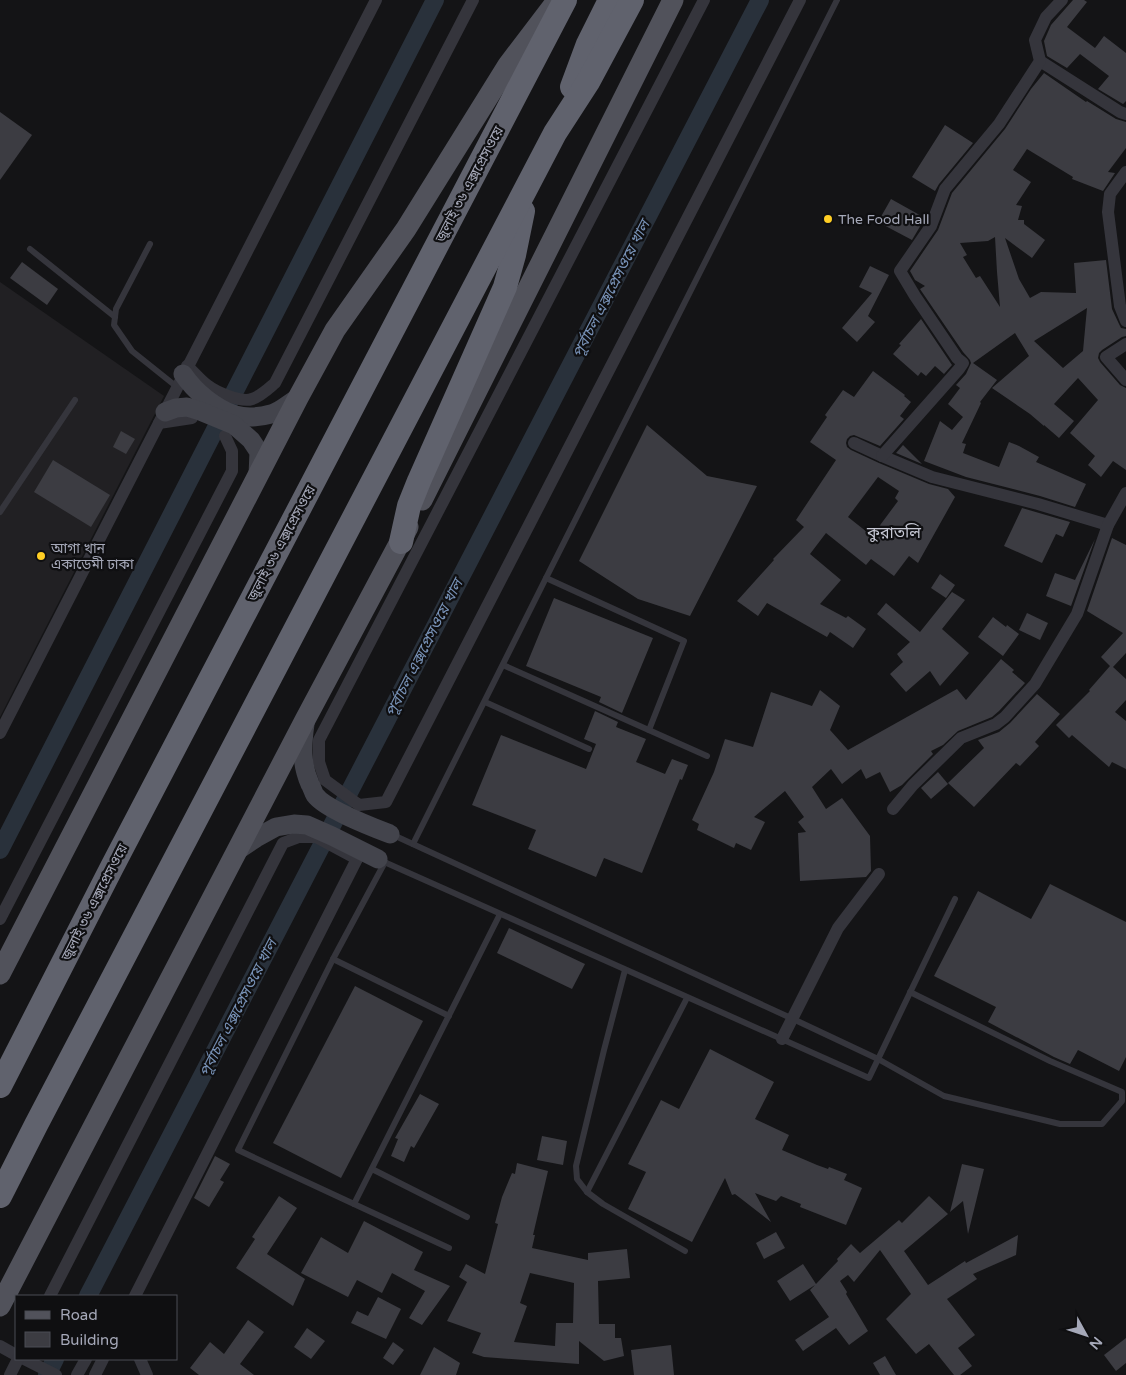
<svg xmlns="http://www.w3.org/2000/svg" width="1126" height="1375" viewBox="0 0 1126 1375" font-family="'Varela Round','Noto Sans Bengali',sans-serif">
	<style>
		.built { fill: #212023 }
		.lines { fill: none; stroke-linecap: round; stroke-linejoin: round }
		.canal { stroke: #29313b; stroke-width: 18 }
		.building { fill: #3c3c42; fill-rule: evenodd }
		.lane { stroke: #35353c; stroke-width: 6 }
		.street { stroke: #35353c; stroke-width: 12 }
		.secondary { stroke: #43444c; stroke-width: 19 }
		.primary { stroke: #51525b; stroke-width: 21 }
		.highway { stroke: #60626d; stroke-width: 24 }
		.poi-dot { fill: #ffce24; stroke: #0f0f11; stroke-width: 2 }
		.labels { text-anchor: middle; stroke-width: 4.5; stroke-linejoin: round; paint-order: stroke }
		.street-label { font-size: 14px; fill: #a5a8b8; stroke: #0f0f11 }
		.poi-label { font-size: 14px; fill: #a5a8b8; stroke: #0f0f11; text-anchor: start }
		.water-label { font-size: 15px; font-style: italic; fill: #7892b7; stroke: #0f0f11 }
		.quarter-label { font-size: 16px; fill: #c6c8d4; stroke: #0f0f11 }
	</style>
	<rect width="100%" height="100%" fill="#141416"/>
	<polygon class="built" points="0,282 164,396 0,717"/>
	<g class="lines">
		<g class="canal">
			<polyline points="0,850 435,0"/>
			<polyline points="88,1296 760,0"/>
			<polyline points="47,1375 55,1359"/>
		</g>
	</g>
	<g class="building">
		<polygon points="1073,0 1084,0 1087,2 1067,27 1095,48 1104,36 1126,53 1126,101 1123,104 1098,89 1109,76 1080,54 1067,68 1047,56 1044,41 1051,25"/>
		<path d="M 1044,73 L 1086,102 L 1087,101 L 1116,119 L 1126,122 L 1126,148 L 1108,172 L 1115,173 L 1103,191 L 1072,179 L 1073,177 L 1027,149 L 1013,170 L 1031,182 L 1016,205 L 1022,206 L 1018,220 L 1024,220 L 1024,224 L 1045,240 L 1032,258 L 1005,238 L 1019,279 L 1030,298 L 1041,292 L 1076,293 L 1074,263 L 1106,260 L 1112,309 L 1119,324 L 1121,328 L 1126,329 L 1126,336 L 1122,337 L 1102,350 L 1099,353 L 1098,358 L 1100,362 L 1120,385 L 1126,388 L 1126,470 L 1113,461 L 1101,477 L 1088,465 L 1095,456 L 1070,433 L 1098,400 L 1078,378 L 1054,404 L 1074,421 L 1059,438 L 1044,425 L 1044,426 L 1030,414 L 992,388 L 1029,356 L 1015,333 L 973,363 L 997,380 L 980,402 L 981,403 L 962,443 L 966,444 L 963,453 L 999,467 L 1009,442 L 1019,446 L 1039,457 L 1036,462 L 1086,484 L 1075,507 L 1040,496 L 966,477 L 924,461 L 940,421 L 952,430 L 963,417 L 948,404 L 960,388 L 956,385 L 966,374 L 971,363 L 970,360 L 963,352 L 922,292 L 920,289 L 925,286 L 915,280 L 910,271 L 938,230 L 952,193 L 1005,129 L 1031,89 ZM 995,237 L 997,272 L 1000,307 L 980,276 L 976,278 L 963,257 L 967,255 L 960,243 L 988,241 ZM 1087,308 L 1083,351 L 1063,368 L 1034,341 Z"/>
		<polygon points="0,112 32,135 0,180"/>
		<polygon points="945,125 973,143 939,184 935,191 912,177"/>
		<polygon points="891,199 925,218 912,240 878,222"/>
		<polygon points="22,262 58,289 47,305 10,278"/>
		<polygon points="870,266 889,275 868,316 875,322 857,342 842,328 872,293 859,287"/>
		<polygon points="921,319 952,365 944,374 935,366 926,376 921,372 918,376 893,354 901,345 899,344"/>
		<path d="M 873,371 L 905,395 L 904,396 L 911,402 L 900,416 L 904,419 L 880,446 L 854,435 L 850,436 L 847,439 L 846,443 L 847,447 L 851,450 L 879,463 L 929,484 L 948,489 L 955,497 L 918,563 L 909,556 L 894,576 L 871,559 L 866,565 L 826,533 L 810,554 L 841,580 L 820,604 L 846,618 L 848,616 L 866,629 L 853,648 L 830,632 L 827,637 L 767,603 L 758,616 L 737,601 L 774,560 L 773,559 L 804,527 L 796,520 L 836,460 L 810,442 L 827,417 L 825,415 L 843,390 L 854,397 ZM 878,477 L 899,491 L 895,498 L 898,501 L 872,536 L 848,517 Z"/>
		<polygon points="647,425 707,476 757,486 690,616 638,599 579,561"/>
		<polygon points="121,431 135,439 126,454 113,447"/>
		<polygon points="903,445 922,464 896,453"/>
		<polygon points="53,460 110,495 91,527 34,492"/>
		<polygon points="1022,508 1070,522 1063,537 1056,534 1042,563 1004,546"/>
		<polygon points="1112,538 1126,545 1126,653 1113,667 1126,679 1126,700 1115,712 1126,721 1126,769 1112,762 1109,767 1072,735 1069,738 1056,725 1090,691 1089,690 1110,666 1101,657 1123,633 1087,611"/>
		<polygon points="1095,539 1071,606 1046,596 1055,573 1075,580"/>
		<polygon points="940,574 955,585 946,598 931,588"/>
		<polygon points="952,592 965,600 942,629 969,653 940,686 930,671 906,692 890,674 903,662 897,654 910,642 877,614 886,603 920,632"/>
		<polygon points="554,598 653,638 622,713 599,702 601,697 526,666"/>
		<polygon points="1027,613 1048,623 1040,640 1019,630"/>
		<polygon points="993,617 1006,627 1007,625 1019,634 1003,656 978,637"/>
		<polygon points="1001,659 1014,670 1012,672 1025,683 999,711 992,717 958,731 943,745 931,751 933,754 902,785 890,792 880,772 866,779 861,769 842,784 831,769 812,787 826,809 842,798 870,836 871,871 866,877 800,881 798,833 806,832 798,822 804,817 785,791 754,817 765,822 751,850 736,843 734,848 697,830 699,824 692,820 714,772 725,739 753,747 771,692 812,706 820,690 840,706 830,730 848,750 957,689 966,700"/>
		<polygon points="1037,694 1060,714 1035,742 1039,746 1020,766 1016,763 974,807 948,783 984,748 978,740 999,732 1010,723"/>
		<polygon points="595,711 618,722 616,727 646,739 636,762 665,774 672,759 688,765 682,780 680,779 642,873 604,858 596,877 528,849 536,830 472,805 501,735 586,769 596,744 584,739"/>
		<polygon points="938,772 948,784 931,799 921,788"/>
		<polygon points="1050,884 1126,922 1126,1057 1119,1071 1078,1050 1070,1064 1054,1057 988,1022 996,1007 934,976 978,891 1031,919"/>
		<polygon points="509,928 585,964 572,989 497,953"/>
		<polygon points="355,986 423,1021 341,1178 273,1143"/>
		<polygon points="710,1049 774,1082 755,1119 789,1135 782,1150 817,1165 828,1169 829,1167 847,1174 844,1180 862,1188 846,1225 800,1207 801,1204 781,1196 776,1201 755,1193 771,1222 735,1194 732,1195 725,1178 692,1242 628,1209 646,1172 628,1164 661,1100 679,1109"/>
		<polygon points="420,1094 439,1104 414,1148 411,1146 404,1162 391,1156 398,1139 395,1138"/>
		<polygon points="542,1136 567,1141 563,1165 537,1160"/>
		<polygon points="215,1156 230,1164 220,1180 224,1182 209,1207 194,1198"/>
		<path d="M 517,1163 L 548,1171 L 533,1235 L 535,1235 L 532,1248 L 588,1260 L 588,1253 L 627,1249 L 630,1278 L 598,1281 L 599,1324 L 615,1324 L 615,1338 L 621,1338 L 624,1356 L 604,1361 L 579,1341 L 579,1364 L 484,1357 L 472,1353 L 481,1333 L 447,1321 L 467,1282 L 459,1277 L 466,1264 L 485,1274 L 498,1224 L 495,1223 L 502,1197 L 512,1173 L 515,1174 ZM 530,1273 L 574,1283 L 573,1323 L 556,1323 L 555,1346 L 514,1342 L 527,1306 L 520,1303 Z"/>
		<polygon points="962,1164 984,1169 968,1234 963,1201 950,1212"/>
		<polygon points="279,1196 297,1208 267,1254 305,1279 293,1306 236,1268 255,1239 252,1237"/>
		<polygon points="929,1196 948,1214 904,1251 928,1285 965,1261 966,1263 1018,1235 1016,1255 973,1274 977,1279 947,1299 975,1335 958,1348 972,1366 960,1375 954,1375 929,1344 916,1354 886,1319 911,1294 880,1250 854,1282 848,1275 840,1281 847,1292 846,1294 868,1331 849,1345 836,1328 803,1351 795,1340 829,1317 810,1290 815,1285 790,1301 777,1281 803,1264 816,1284 838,1261 837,1259 851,1244 860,1253 899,1220 902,1223"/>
		<polygon points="364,1221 423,1252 414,1270 450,1286 422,1325 409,1318 425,1291 392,1273 382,1293 357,1280 348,1297 301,1273 321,1237 348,1253"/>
		<polygon points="776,1232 785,1248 764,1259 756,1243"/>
		<polygon points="378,1297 401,1309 386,1339 351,1323 357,1311 368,1316"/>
		<polygon points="248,1320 264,1332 240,1364 254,1375 199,1375 190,1368 210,1342 224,1354"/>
		<polygon points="307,1328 325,1341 311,1359 294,1347"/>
		<polygon points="1126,1338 1126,1363 1116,1371 1104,1355"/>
		<polygon points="393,1342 404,1350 393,1365 383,1358"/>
		<polygon points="671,1345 674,1375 634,1375 631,1350"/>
		<polygon points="434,1347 460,1363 456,1375 420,1375"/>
		<polygon points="885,1356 896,1375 880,1375 873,1363"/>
	</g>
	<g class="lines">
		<g class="lane">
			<polyline points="150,244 116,309 114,325 132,351 177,387"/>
			<polyline points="30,249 115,317"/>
			<polyline points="0,512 75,400"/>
			<polyline points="546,578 684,641 649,730"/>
			<polyline points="503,665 707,756"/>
			<polyline points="485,702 589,749"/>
			<polyline points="391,834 793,1019 878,1059 944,1096 1060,1124 1102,1124 1122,1101 1122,1092 1050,1061 910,992"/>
			<polyline points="413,844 546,578 837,0"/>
			<polyline points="382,861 869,1078 955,899"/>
			<polyline points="385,862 333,959 238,1150 354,1204 500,914"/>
			<polyline points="333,959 449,1016"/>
			<polyline points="625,970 604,1050 576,1166 577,1179 587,1192 603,1204 685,1251"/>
			<polyline points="372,1169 467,1217"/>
			<polyline points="587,1192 687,998"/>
			<polyline points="354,1204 449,1248"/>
		</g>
		<g class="street">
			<polyline points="704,0 319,740 319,762 325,780 359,805 386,802 800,0"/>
			<polyline points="1040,61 1120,112 1126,114"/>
			<polyline points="1126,172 1110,194 1108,212 1120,306 1126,321"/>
			<polyline points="1126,344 1106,357 1126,380"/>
			<path d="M 187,366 C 194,372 200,380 207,385 C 216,392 241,403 252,399 C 261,396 268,389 275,383 L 473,0"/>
			<polyline points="159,423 192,418"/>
			<polyline points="854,443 882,456 932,477 1038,504 1108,525"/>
			<polyline points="882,456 959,369 963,363 957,358 915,296 900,271 931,226 945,189 999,124 1040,61 1035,40 1046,17 1062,0"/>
			<polyline points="0,733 376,0"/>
			<polyline points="893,809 913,785 961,738 996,724 1005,717 1035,684 1077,614 1108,525 1126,493"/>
			<polyline points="0,919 232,471 232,451 225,436"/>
			<polyline points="782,1039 838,928 879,874"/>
			<polyline points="50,1296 283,843 299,837 316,837 357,859"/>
			<polyline points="135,1296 360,853"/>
			<polyline points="0,1346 16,1355"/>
			<polyline points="24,1359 56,1375"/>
			<polyline points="140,1359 147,1375"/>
			<polyline points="10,1375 18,1359"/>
			<polyline points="77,1375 86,1359"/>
			<polyline points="95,1375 103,1359"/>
		</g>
		<g class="secondary">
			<path d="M 183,374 C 195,392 215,408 235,415 C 246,418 260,417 271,414 C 280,412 289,403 298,398"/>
			<polyline points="165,412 176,408 187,407 200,411 234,425 251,440 259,452 258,475"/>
			<path d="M 305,724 C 302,745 301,764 310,784 C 312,787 313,792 315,795 C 325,809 372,827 390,834"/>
			<polyline points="238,850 256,838 276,827 294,824 307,825 332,836 378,859"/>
		</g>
		<g class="primary">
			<polyline points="422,500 673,0"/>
			<polyline points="0,974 298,398 335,330 406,229 508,65 556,2"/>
			<polyline points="0,1306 305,720 408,527"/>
		</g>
		<g class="highway">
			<polyline points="572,87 588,44 610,0"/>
			<polyline points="401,542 409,506 419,481 505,287 514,255 523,211"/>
			<polyline points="0,1086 112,867 565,0"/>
			<polyline points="0,1196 36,1125 555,133 588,82 632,0"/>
		</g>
	</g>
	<g class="poi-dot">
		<circle cx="828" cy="219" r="5"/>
		<circle cx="41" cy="556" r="5"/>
	</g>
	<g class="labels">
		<g class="street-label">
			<text transform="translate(469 184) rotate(-62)" y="5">জুলাই ৩৬ এক্সপ্রেসওয়ে</text>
			<text transform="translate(281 543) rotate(-62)" y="5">জুলাই ৩৬ এক্সপ্রেসওয়ে</text>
			<text transform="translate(94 902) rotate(-63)" y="5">জুলাই ৩৬ এক্সপ্রেসওয়ে</text>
		</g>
		<g class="poi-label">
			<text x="838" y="224">The Food Hall</text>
			<text x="51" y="553">আগা খান<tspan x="51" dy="16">একাডেমী ঢাকা</tspan></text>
		</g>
		<g class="water-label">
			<text transform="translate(611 289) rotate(-63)" y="5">পূর্বাচল এক্সপ্রেসওয়ে খাল</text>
			<text transform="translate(424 648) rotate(-63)" y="5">পূর্বাচল এক্সপ্রেসওয়ে খাল</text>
			<text transform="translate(238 1008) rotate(-63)" y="5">পূর্বাচল এক্সপ্রেসওয়ে খাল</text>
		</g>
		<g class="quarter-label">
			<text x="894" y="538">কুরাতলি</text>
		</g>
	</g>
	<rect x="15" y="1295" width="162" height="65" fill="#0f0f11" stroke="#4b4c54"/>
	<rect x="25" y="1311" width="25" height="8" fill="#51525b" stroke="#4b4c54"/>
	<text x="60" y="1320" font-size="15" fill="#a5a8b8">Road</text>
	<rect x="25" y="1332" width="25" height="15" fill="#3c3c42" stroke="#4b4c54"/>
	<text x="60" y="1345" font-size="15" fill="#a5a8b8">Building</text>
	<g transform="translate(1086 1335) rotate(130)" stroke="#0f0f11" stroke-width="4" paint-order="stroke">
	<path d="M0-4L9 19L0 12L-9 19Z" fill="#a5a8b8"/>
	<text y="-8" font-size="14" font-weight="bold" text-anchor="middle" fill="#a5a8b8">N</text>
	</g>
</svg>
